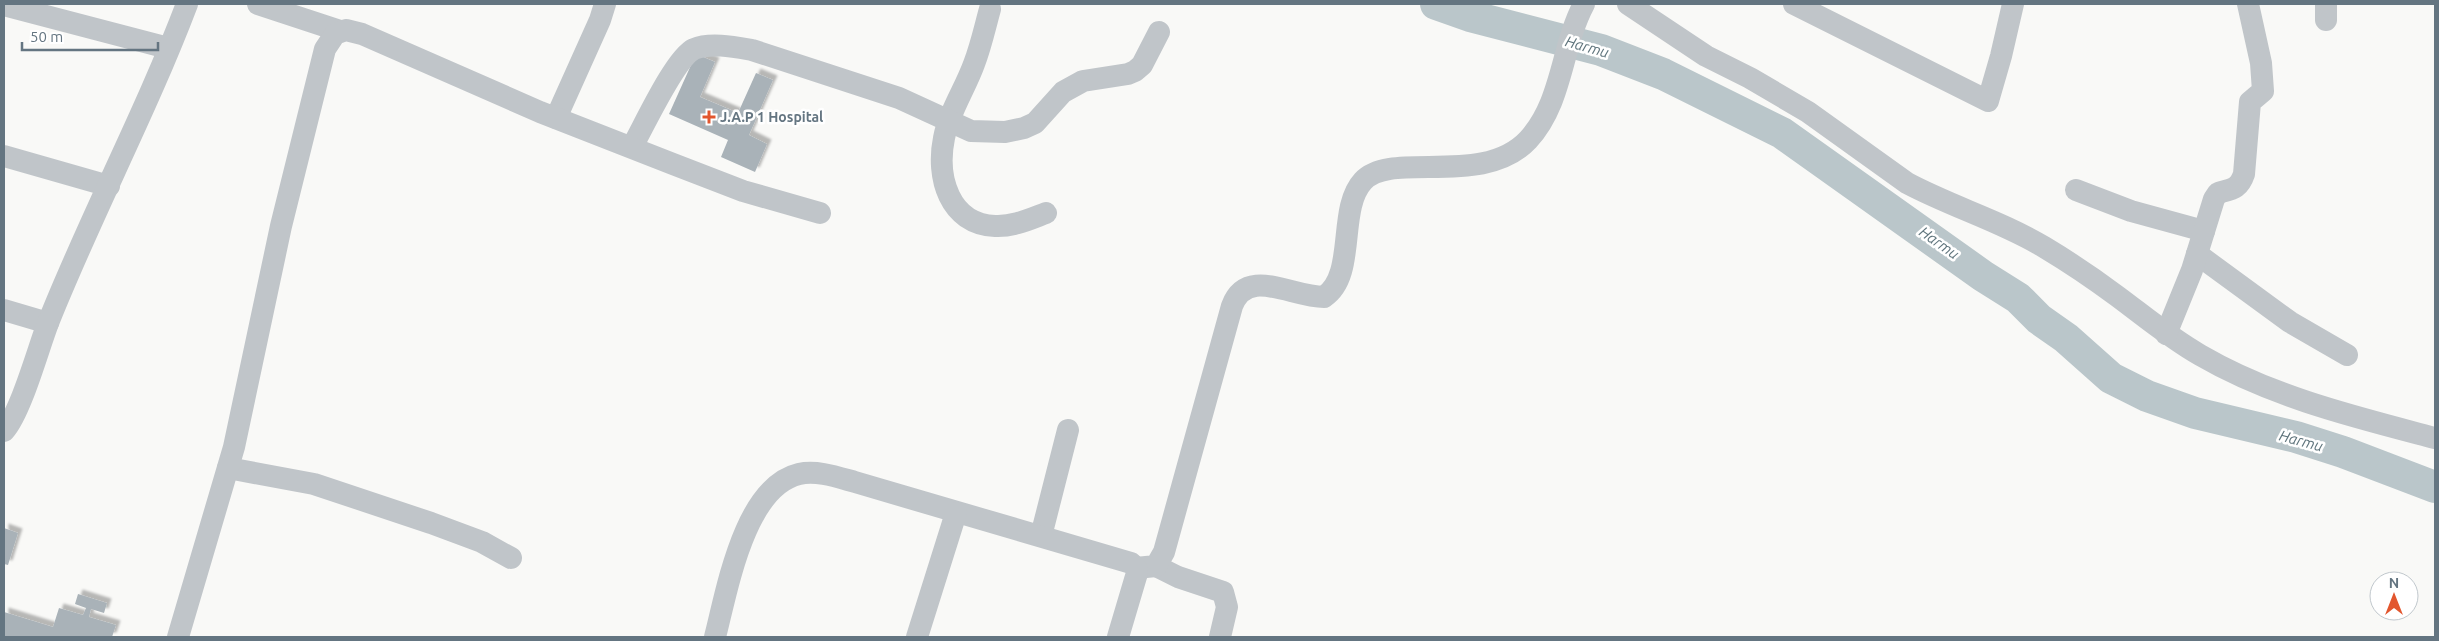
<svg xmlns="http://www.w3.org/2000/svg" width="2439" height="641" viewBox="0 0 2439 641" font-family="Ubuntu,sans-serif">
	<style>
		.lines { fill: none; stroke-linecap: round; stroke-linejoin: round }
		.river { stroke: #bac6ca; stroke-width: 32 }
		.building { fill: #a9b2b8; filter: url(#shadow) }
		.minor { stroke: #c0c5c9; stroke-width: 22 }
		.poi-dot { fill: #e2562e; stroke: #fff; stroke-width: 2 }
		.labels { text-anchor: middle; stroke-width: 5; stroke-linejoin: round; paint-order: stroke }
		.poi-label { font-size: 14px; font-weight: bold; fill: #647581; stroke: #fff; text-anchor: start }
		.water-label { font-size: 15px; font-style: italic; fill: #5f747c; stroke: #fff }
	</style>
	<defs>
		<filter id="shadow"><feDropShadow dx="4.5" dy="-4.5" stdDeviation="1" flood-color="#0004"/></filter>
	</defs>
	<rect width="100%" height="100%" fill="#f9f9f7"/>
	<g class="lines">
		<polyline class="river" points="1436,4 1470,16 1601,50 1663,74 1782,133 1983,276 2018,298 2039,319 2066,338 2111,378 2147,396 2195,413 2296,437 2343,452 2435,487"/>
	</g>
	<g class="building">
		<polygon points="696,54 715,62 700,97 738,113 756,73 773,80 749,135 767,144 755,172 721,157 728,140 669,114"/>
		<polygon points="4,528 18,533 8,565 4,564"/>
		<polygon points="78,594 107,603 104,613 91,609 89,617 116,625 112,637 4,637 4,612 53,627 59,608 83,615 86,608 75,604"/>
	</g>
	<g class="lines">
		<g class="minor">
			<polyline points="258,4 340,31"/>
			<path d="M 1628,4 L 1706,56 L 1750,78 L 1808,112 L 1907,183 C 1952,207 2001,221 2044,247 C 2069,262 2093,278 2117,296 C 2144,316 2170,338 2200,355 C 2272,397 2355,417 2435,438"/>
			<polyline points="1794,4 1988,101 2001,56 2013,4"/>
			<polyline points="4,5 168,48"/>
			<path d="M 990,9 C 985,27 981,46 974,64 C 965,89 949,112 944,138 C 936,177 949,224 995,226 C 1013,227 1030,219 1046,213"/>
			<polyline points="2326,20 2326,4"/>
			<polyline points="556,118 600,20 605,4"/>
			<path d="M 632,147 C 644,126 675,58 694,49 C 710,42 735,47 752,50 L 899,98 L 971,131 L 1005,132 L 1024,128 L 1035,123 L 1063,92 L 1083,81 L 1128,74 L 1135,71 L 1142,65 L 1159,32"/>
			<polyline points="4,156 109,186"/>
			<polyline points="2076,190 2131,211 2204,231"/>
			<polyline points="2197,254 2290,322 2347,355"/>
			<polyline points="4,310 48,323"/>
			<path d="M 2166,334 L 2192,270 L 2214,199 L 2218,193 C 2232,189 2239,189 2244,174 L 2250,102 L 2263,91 L 2261,63 L 2248,4"/>
			<path d="M 4,431 C 21,412 38,349 48,323 C 91,215 146,112 187,4"/>
			<polyline points="228,468 314,484 431,523 482,542 511,558"/>
			<polyline points="1041,536 1068,430"/>
			<polyline points="1156,566 1178,577 1223,592 1227,607 1220,637"/>
			<path d="M 1136,568 L 1156,566 L 1164,552 L 1232,306 C 1247,266 1291,297 1324,297 C 1357,275 1337,209 1363,181 C 1391,150 1483,188 1528,140 C 1563,102 1561,47 1584,4"/>
			<polyline points="178,637 234,447 281,226 325,49 335,34 346,30 362,34 540,112 673,164 743,191 820,213"/>
			<path d="M 715,637 C 727,591 744,487 799,474 C 817,470 837,477 855,482 L 1131,563 L 1136,568 L 1137,573 L 1118,637"/>
			<polyline points="917,637 956,513"/>
		</g>
	</g>
	<path class="poi-dot" d="M706.5 109.5h5v5h5v5h-5v5h-5v-5h-5v-5h5z"/>
	<g class="labels">
		<g class="poi-label">
			<text x="720" y="122">J.A.P 1 Hospital</text>
		</g>
		<g class="water-label">
			<text transform="translate(1587 47) rotate(16)" y="5">Harmu</text>
			<text transform="translate(1939 243) rotate(35)" y="5">Harmu</text>
			<text transform="translate(2301 441) rotate(15)" y="5">Harmu</text>
		</g>
	</g>
	<rect width="2439" height="641" fill="none" stroke="#647581" stroke-width="10"/>
	<g transform="translate(2394 596)"><circle r="24" fill="#ffffff" stroke="#c1c8cd"/>
	<path d="M0-4L9 19L0 12L-9 19Z" fill="#e2562e"/>
	<text y="-8" font-size="14" font-weight="bold" text-anchor="middle" fill="#647581">N</text>
	</g>
	<path d="M22 42v8h136v-8" fill="none" stroke="#647581" stroke-width="2.5"/>
	<text x="30" y="42" font-size="15" fill="#647581" stroke="#ffffff" stroke-width="4" paint-order="stroke">50 m</text>
</svg>
